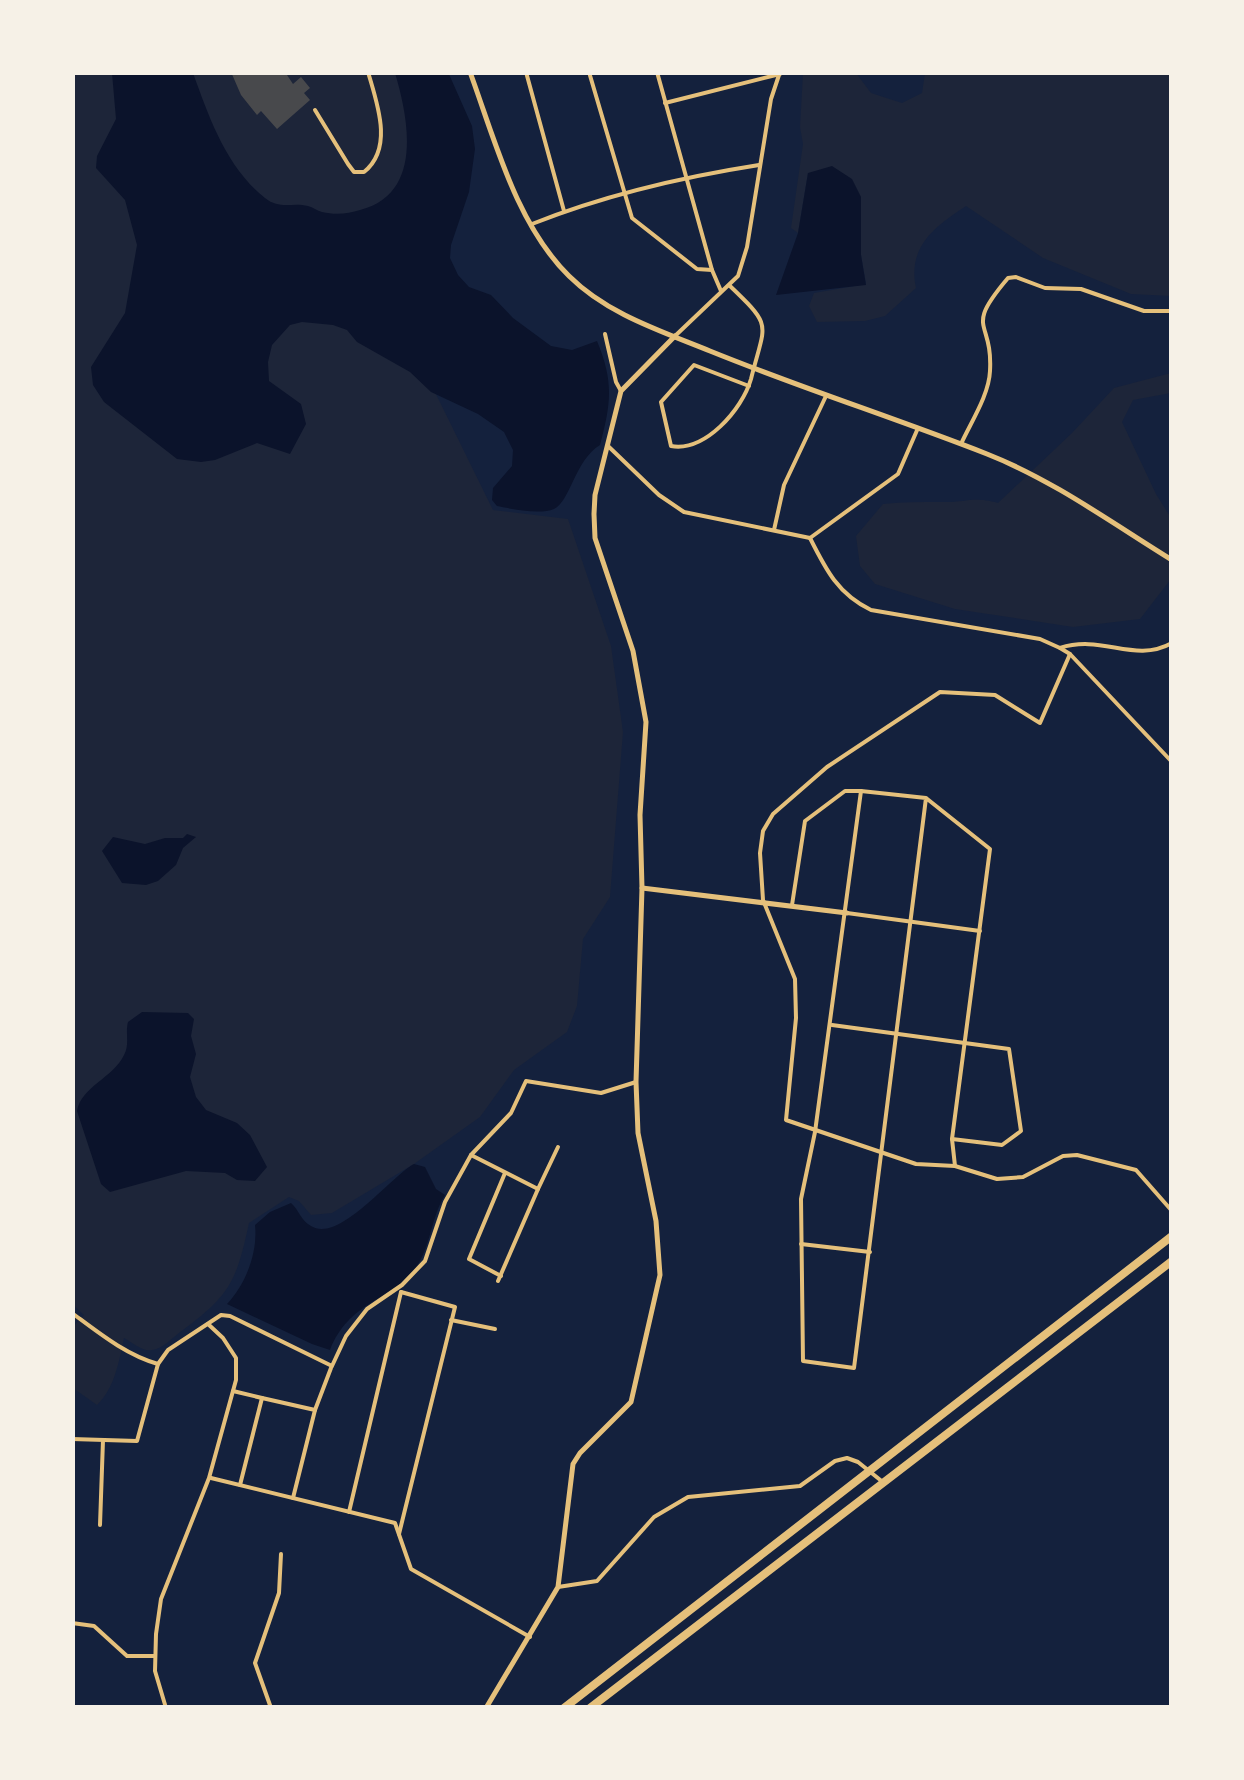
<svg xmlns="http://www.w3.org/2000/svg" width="1244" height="1780" viewBox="0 0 1244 1780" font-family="'Nunito Sans',sans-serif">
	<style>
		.green { fill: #1d2539 }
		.water { fill: #0b132b }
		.building { fill: #48494c }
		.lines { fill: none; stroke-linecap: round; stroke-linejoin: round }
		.minor { stroke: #e5c07b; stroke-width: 4 }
		.tertiary { stroke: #e5c07b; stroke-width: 5 }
		.primary { stroke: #e5c07b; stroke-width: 8 }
	</style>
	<rect width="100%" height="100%" fill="#14213d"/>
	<g class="green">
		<path d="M 73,73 L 413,73 L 419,147 L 373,266 L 493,510 L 568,519 L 611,646 L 623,732 L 610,897 L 583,939 L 577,1006 L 567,1032 L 514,1070 L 480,1117 L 414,1164 L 332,1213 L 311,1215 L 299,1201 L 289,1197 L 249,1223 C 236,1284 229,1296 179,1333 C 171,1339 162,1349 152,1350 C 142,1352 132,1342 124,1338 C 119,1361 115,1388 97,1405 L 73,1388 L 72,1328 L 84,1315 L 72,1304 Z"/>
		<path d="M 803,73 L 856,73 L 871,93 L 902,103 L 922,93 L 925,73 L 1171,73 L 1171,296 L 1131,294 L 1043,258 L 966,206 C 936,226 907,246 916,288 L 885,316 L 865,321 L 817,322 L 809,306 L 814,293 L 866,284 L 861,255 L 861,197 L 808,173 L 798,233 L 791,228 L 803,144 L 800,127 Z"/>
		<path d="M 1171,373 L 1171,393 L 1133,400 L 1122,422 L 1156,494 L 1171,518 L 1171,579 L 1140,619 L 1073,627 L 955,609 L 875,584 L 860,566 L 856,536 L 883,504 C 903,502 921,502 941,502 C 966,503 972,496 998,503 L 1072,433 L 1114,388 Z"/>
	</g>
	<g class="water">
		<path d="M 448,72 L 472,126 L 475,149 L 469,192 L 451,245 L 450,258 L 458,275 L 469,287 L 491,295 L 513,318 L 551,346 L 572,350 L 597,341 C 614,382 611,403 600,445 C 575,460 570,502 554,509 C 540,515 512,509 497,506 L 492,500 L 493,488 L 512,466 L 513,450 L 504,432 L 478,414 L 431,392 L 410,372 L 357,342 L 347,330 L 333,325 L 302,322 L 290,325 L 272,345 L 268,362 L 269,381 L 301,404 L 306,424 L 290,454 L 257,443 L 215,460 L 201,462 L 177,459 L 104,402 L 93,385 L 91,367 L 125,313 L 137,245 L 125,200 L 96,168 L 97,156 L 116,119 L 112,73 L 193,73 C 209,117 226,167 265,198 C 280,210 292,202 308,206 C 313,207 317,211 322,212 C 335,215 348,214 360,210 C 423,194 409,120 395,73 Z"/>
		<polygon points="832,166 852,179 861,197 861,255 866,285 776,295 798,233 808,173"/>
		<polygon points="187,834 196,837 183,848 176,865 158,881 146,885 122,883 102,851 113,837 145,844 165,838 183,838"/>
		<path d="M 142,1012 L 188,1013 L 194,1019 L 191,1036 L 196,1054 L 190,1077 L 196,1097 L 206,1110 L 237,1123 L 250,1135 L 267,1167 L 255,1181 L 237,1180 L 225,1173 L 186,1171 L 110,1192 L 101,1184 L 77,1111 C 81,1087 114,1077 124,1055 C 130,1044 125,1033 128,1022 Z"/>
		<path d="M 414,1164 L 425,1167 L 436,1189 L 445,1195 C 431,1217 431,1247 415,1269 C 391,1301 349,1301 330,1350 L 312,1344 L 227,1304 C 246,1284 258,1252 255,1225 L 270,1212 L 291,1203 C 299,1210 301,1221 311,1226 C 339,1244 391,1176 414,1164 Z"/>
	</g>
	<polygon class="building" points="231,72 285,72 293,84 301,77 310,88 304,93 310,100 277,129 261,111 257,115 241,95"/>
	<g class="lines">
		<g class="minor">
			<polyline points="526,72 564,211"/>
			<polyline points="589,72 632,218 697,269 712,270"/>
			<polyline points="657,72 712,270 721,291"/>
			<polyline points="665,103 780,74"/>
			<path d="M 315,110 L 348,164 L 354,172 L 364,172 C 394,148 377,103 368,72"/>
			<path d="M 532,224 C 605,195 682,177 759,165"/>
			<path d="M 730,286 C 774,328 765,322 751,379 C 742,410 705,452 671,446 L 661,402 L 694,365 L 749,386"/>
			<polyline points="605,334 616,382 621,391"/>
			<polyline points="675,336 738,276 747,247 771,99 780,72"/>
			<path d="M 961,444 C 971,422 989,395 990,371 C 993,318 963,331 1008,278 L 1016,277 L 1045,288 L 1081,289 L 1144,311 L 1172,311"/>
			<polyline points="608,446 659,495 684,512 810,538 898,474 918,428"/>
			<polyline points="774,530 784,485 826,396"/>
			<path d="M 810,538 C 826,570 838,594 871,610 L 1040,639 L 1060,648 L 1070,654 L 1172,762"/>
			<path d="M 1060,648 C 1103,634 1134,664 1172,643"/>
			<polyline points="1070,654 1040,723 995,695 940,692 827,767 773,814 763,831 760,853 763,900 795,979 796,1018 786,1120 916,1164 955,1166 997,1179 1023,1177 1063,1156 1077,1155 1136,1170 1172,1211"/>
			<polyline points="926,798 854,1368 803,1361 801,1199 815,1132 861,791 926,798 990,849 952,1139 955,1166"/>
			<polyline points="792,905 805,821 845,791 861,791"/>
			<polyline points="847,913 980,931"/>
			<polyline points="832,1025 1009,1049 1021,1131 1002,1145 952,1139"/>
			<polyline points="471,1155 538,1189 498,1281"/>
			<polyline points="538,1189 558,1147"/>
			<polyline points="801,1244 870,1252"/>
			<polyline points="501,1276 469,1259 505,1173"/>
			<path d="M 72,1313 C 99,1333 126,1355 158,1364"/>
			<polyline points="451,1320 495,1329"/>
			<polyline points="233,1391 262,1398"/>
			<polyline points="315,1410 331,1368"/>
			<polyline points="72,1439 137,1441 158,1364 168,1350 221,1315 230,1316 332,1366 346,1336 367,1309 402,1285 425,1261 445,1202 471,1155 511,1113 526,1081 601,1093 636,1082"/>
			<polyline points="211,1478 395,1523 411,1569 530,1637"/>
			<polyline points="240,1485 262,1398 315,1410 293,1498"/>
			<polyline points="349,1512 401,1292"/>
			<polyline points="100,1525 103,1440"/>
			<polyline points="399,1534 455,1307 401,1292"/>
			<polyline points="558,1587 597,1581 654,1517 688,1497 800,1486 835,1461 847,1458 858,1462 884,1483"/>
			<polyline points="72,1623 94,1626 127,1656 155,1656"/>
			<polyline points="166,1708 155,1671 156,1634 161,1599 209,1478 236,1380 236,1358 223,1338 208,1324"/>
			<polyline points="271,1708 255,1663 279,1593 281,1554"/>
		</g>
		<g class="tertiary">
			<path d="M 470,72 C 495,140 516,224 569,276 C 607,314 661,331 710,351 C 801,388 895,418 987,454 C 1053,480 1112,523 1172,560"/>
			<polyline points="642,888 847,913"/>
			<polyline points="486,1708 558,1587 573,1464 580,1453 631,1402 660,1275 656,1221 638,1133 636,1082 642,888 640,815 646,722 633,651 595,538 594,514 595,495 621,391 675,336"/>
		</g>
		<g class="primary">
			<polyline points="564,1708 1172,1236"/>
			<polyline points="590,1708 1172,1261"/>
		</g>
	</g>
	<rect width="1244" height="1780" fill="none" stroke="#f6f1e7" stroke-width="150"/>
</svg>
